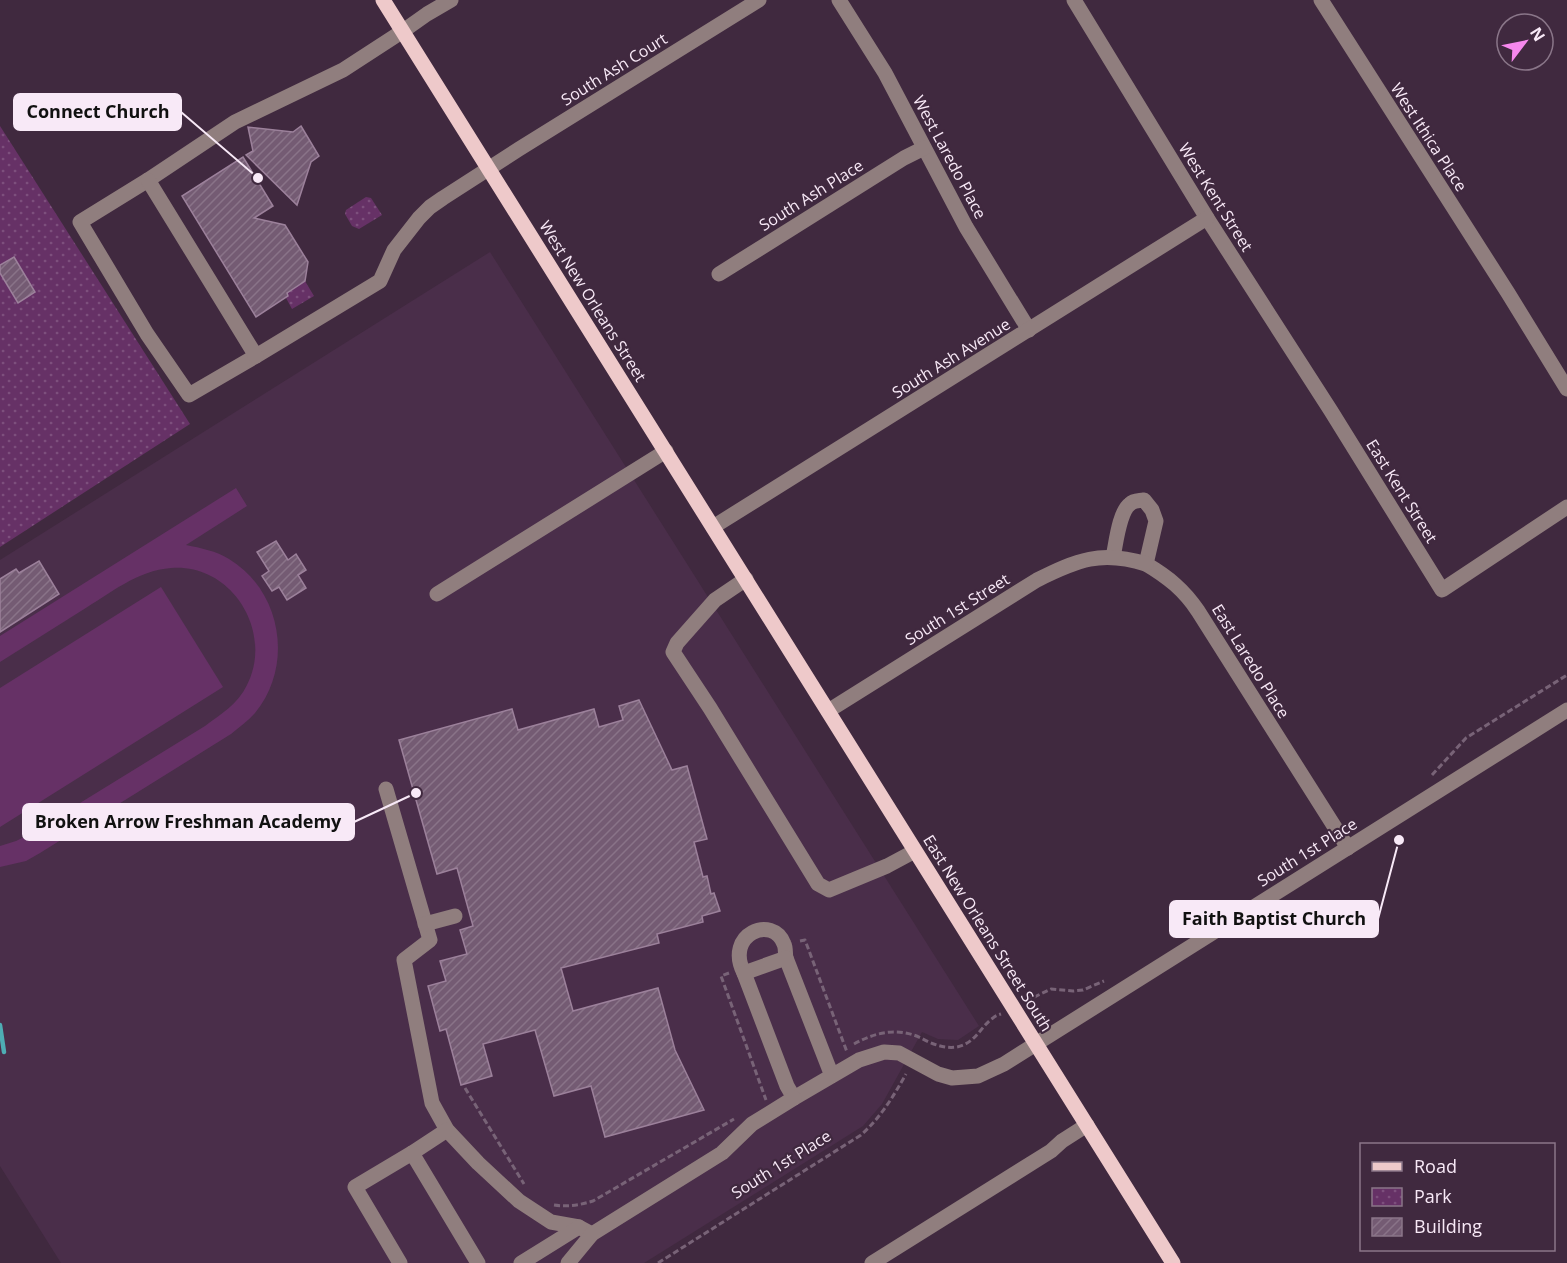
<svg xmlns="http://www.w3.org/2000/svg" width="1567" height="1263" viewBox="0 0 1567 1263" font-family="'Open Sans',sans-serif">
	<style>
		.built { fill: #4a2e4a }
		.green { fill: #663166 }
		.park { fill: url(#park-dots) }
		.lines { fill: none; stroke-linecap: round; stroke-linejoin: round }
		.stream { stroke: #4eadb4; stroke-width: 4.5 }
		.building { fill: url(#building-hatch); stroke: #9c819b; stroke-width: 1.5 }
		.path { stroke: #786377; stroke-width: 3; stroke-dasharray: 6 3; stroke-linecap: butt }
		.minor { stroke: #907e7e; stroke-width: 15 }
		.major { stroke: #eec9ca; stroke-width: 15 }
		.labels { text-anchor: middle; stroke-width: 4.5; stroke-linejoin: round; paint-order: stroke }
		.street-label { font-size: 16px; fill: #f8e9f7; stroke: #40293f }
		.leader { fill: none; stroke: #f8e9f7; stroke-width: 2 }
		.callout-dot { fill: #f8e9f7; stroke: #40293f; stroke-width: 2 }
		.callout { fill: #f8e9f7; stroke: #f8e9f7; stroke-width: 2 }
		.callout-label { font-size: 18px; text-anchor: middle; font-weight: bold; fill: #111 }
	</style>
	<defs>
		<pattern id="park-dots" width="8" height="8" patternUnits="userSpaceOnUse" patternTransform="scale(1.5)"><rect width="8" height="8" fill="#663166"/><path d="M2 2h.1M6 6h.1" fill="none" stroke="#7d4f7d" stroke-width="1.8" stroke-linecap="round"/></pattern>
		<pattern id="building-hatch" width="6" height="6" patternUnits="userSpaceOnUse" patternTransform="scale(1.5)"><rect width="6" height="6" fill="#745b73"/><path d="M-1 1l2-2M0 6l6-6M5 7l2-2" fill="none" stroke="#897388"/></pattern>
	</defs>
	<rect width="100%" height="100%" fill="#40293f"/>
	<polygon class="built" points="490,252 979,1026 958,1040 938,1039 922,1032 882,1104 863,1126 644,1263 61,1263 0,1166 0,560"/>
	<g class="green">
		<path d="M 236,488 L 247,506 L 186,545 C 201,548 216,551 229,559 C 282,591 294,666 255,713 C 248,721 239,727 231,734 L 40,853 L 26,861 L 0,867 L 0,846 L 16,841 L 28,835 L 205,726 C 221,714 238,704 247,685 C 274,632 232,563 171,568 C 138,570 109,594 81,611 C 54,628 27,645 0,662 L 0,636 Z"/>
		<polygon points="161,587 223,687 0,827 0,688"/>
	</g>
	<g class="park">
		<polygon points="0,126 190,424 0,547"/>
		<polygon points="366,197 371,198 382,215 359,229 352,226 345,214 346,210"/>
		<polygon points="305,281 314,296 292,309 286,298 288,296 287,293"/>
	</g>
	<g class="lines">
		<polyline class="stream" points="0,1025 4,1052"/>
	</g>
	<g class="building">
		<polygon points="301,126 319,156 311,162 297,205 246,155 253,151 248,127 293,132"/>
		<polygon points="243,157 273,206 254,218 285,225 308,262 305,281 287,293 288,296 256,317 182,196"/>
		<polygon points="14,257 35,292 18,303 0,273 0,265"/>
		<polygon points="276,541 288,560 296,554 306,570 298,575 306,588 287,600 279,587 272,591 262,576 269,571 257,552"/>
		<polygon points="39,561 59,594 0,632 0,579 16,569 19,573"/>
		<polygon points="639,700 672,770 687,766 707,839 694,842 703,877 707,876 711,894 714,893 720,911 702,916 703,922 657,934 659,943 561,968 573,1011 658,988 675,1050 704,1110 605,1137 591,1086 554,1096 535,1030 483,1044 492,1076 461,1085 446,1029 440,1031 428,986 446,981 440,961 467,954 460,930 473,926 457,868 437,874 399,740 512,709 518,730 594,709 599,727 623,720 619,706"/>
	</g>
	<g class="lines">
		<g class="path">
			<polyline points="1432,775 1466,738 1567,675"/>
			<polyline points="800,941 805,940 847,1052"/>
			<polyline points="729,973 721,976 766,1100"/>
			<polyline points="1026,1001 1051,989 1073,991 1083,990 1104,981"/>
			<path d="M 854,1044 C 876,1032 898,1027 921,1038 C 932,1044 944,1049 957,1047 C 976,1043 980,1027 993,1018 C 995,1016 998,1015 1001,1014"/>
			<polyline points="465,1088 524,1184"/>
			<path d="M 554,1205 C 568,1207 580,1205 593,1201 L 734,1119"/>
			<path d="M 658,1263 L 861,1135 C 881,1117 893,1097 906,1074"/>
		</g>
		<g class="minor">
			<polyline points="451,0 427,14 403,31 343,70 235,122 148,180 80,222 147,334 189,395 256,356 380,281 394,250 419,218 430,207 443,198 519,149 759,0"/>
			<polyline points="839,0 885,73 966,227 1029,330"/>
			<polyline points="1074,0 1207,218 1331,411 1442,590 1567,507"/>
			<polyline points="1321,0 1508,293 1567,389"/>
			<polyline points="148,180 256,356"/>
			<polyline points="719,274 904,158 924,148"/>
			<polyline points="713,527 1207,218"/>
			<path d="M 1113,557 C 1116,544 1119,512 1130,504 C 1134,500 1138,501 1144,500 L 1152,510 L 1156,521 L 1146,564 C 1168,577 1184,590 1198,611 L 1348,848"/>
			<polyline points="746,579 715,600 677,643 673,652 710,708 818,884 829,890 887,866 915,851"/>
			<polyline points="437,594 666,451"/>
			<path d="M 828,711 L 1037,580 C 1077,560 1101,550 1146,564"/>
			<polyline points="386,789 430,940 404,960 432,1103 447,1130 478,1163 519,1201 551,1222 579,1227 592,1234"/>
			<polyline points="425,924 455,916"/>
			<path d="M 744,973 C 724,934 773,914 784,944 C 786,948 785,954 786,958"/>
			<polyline points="832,1076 786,958 744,973 787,1086 794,1098 859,1060 884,1052 899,1053 938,1074 952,1078 978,1076 1004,1064 1567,710"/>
			<polyline points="412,1153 447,1130"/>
			<polyline points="400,1263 355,1187 412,1153 478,1263"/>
			<polyline points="521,1263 579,1227"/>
			<polyline points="568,1263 592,1234 722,1153 752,1124 794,1098"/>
			<polyline points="872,1263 1051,1151 1062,1141 1087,1125"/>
		</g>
		<polyline class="major" points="383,0 1173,1263"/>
	</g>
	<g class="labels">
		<g class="street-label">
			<text transform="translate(614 69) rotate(-32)" y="6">South Ash Court</text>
			<text transform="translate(1429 137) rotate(57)" y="6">West Ithica Place</text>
			<text transform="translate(950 157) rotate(62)" y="6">West Laredo Place</text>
			<text transform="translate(811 195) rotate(-32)" y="6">South Ash Place</text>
			<text transform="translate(1216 197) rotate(58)" y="6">West Kent Street</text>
			<text transform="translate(593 301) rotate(58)" y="6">West New Orleans Street</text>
			<text transform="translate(951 358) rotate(-32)" y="6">South Ash Avenue</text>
			<text transform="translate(1402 491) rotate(58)" y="6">East Kent Street</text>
			<text transform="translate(957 609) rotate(-32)" y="6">South 1st Street</text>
			<text transform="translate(1251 661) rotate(58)" y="6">East Laredo Place</text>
			<text transform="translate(1307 852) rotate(-32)" y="6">South 1st Place</text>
			<text transform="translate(988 933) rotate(58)" y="6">East New Orleans Street South</text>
			<text transform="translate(781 1164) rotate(-32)" y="6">South 1st Place</text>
		</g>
	</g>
	<path class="leader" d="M258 178L181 112M416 793L354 822M1399 840L1378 919"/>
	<g class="callout-dot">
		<circle cx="258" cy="178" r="6"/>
		<circle cx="416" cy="793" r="6"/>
		<circle cx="1399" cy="840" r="6"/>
	</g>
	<g class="callout">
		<rect x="14" y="94" width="167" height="36" rx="6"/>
		<rect x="23" y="804" width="331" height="36" rx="6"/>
		<rect x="1170" y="901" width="208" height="36" rx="6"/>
	</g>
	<g class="callout-label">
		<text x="98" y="118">Connect Church</text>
		<text x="188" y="828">Broken Arrow Freshman Academy</text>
		<text x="1274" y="925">Faith Baptist Church</text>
	</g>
	<rect x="1360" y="1143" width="195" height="108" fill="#40293f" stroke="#8a7689" stroke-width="1.5"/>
	<rect x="1372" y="1162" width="30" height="9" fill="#eec9ca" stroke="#8a7689" stroke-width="1.5"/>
	<text x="1414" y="1173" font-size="18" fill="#f8e9f7">Road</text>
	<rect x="1372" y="1188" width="30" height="18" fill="url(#park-dots)" stroke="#8a7689" stroke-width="1.5"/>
	<text x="1414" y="1203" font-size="18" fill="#f8e9f7">Park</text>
	<rect x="1372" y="1218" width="30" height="18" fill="url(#building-hatch)" stroke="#8a7689" stroke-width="1.5"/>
	<text x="1414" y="1233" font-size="18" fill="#f8e9f7">Building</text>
	<g transform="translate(1525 42) rotate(58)"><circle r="28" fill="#40293f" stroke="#8a7689" stroke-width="1.5"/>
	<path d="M0-4.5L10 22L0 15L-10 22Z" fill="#f688ed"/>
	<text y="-9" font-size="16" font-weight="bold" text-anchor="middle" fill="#f8e9f7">N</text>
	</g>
</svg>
